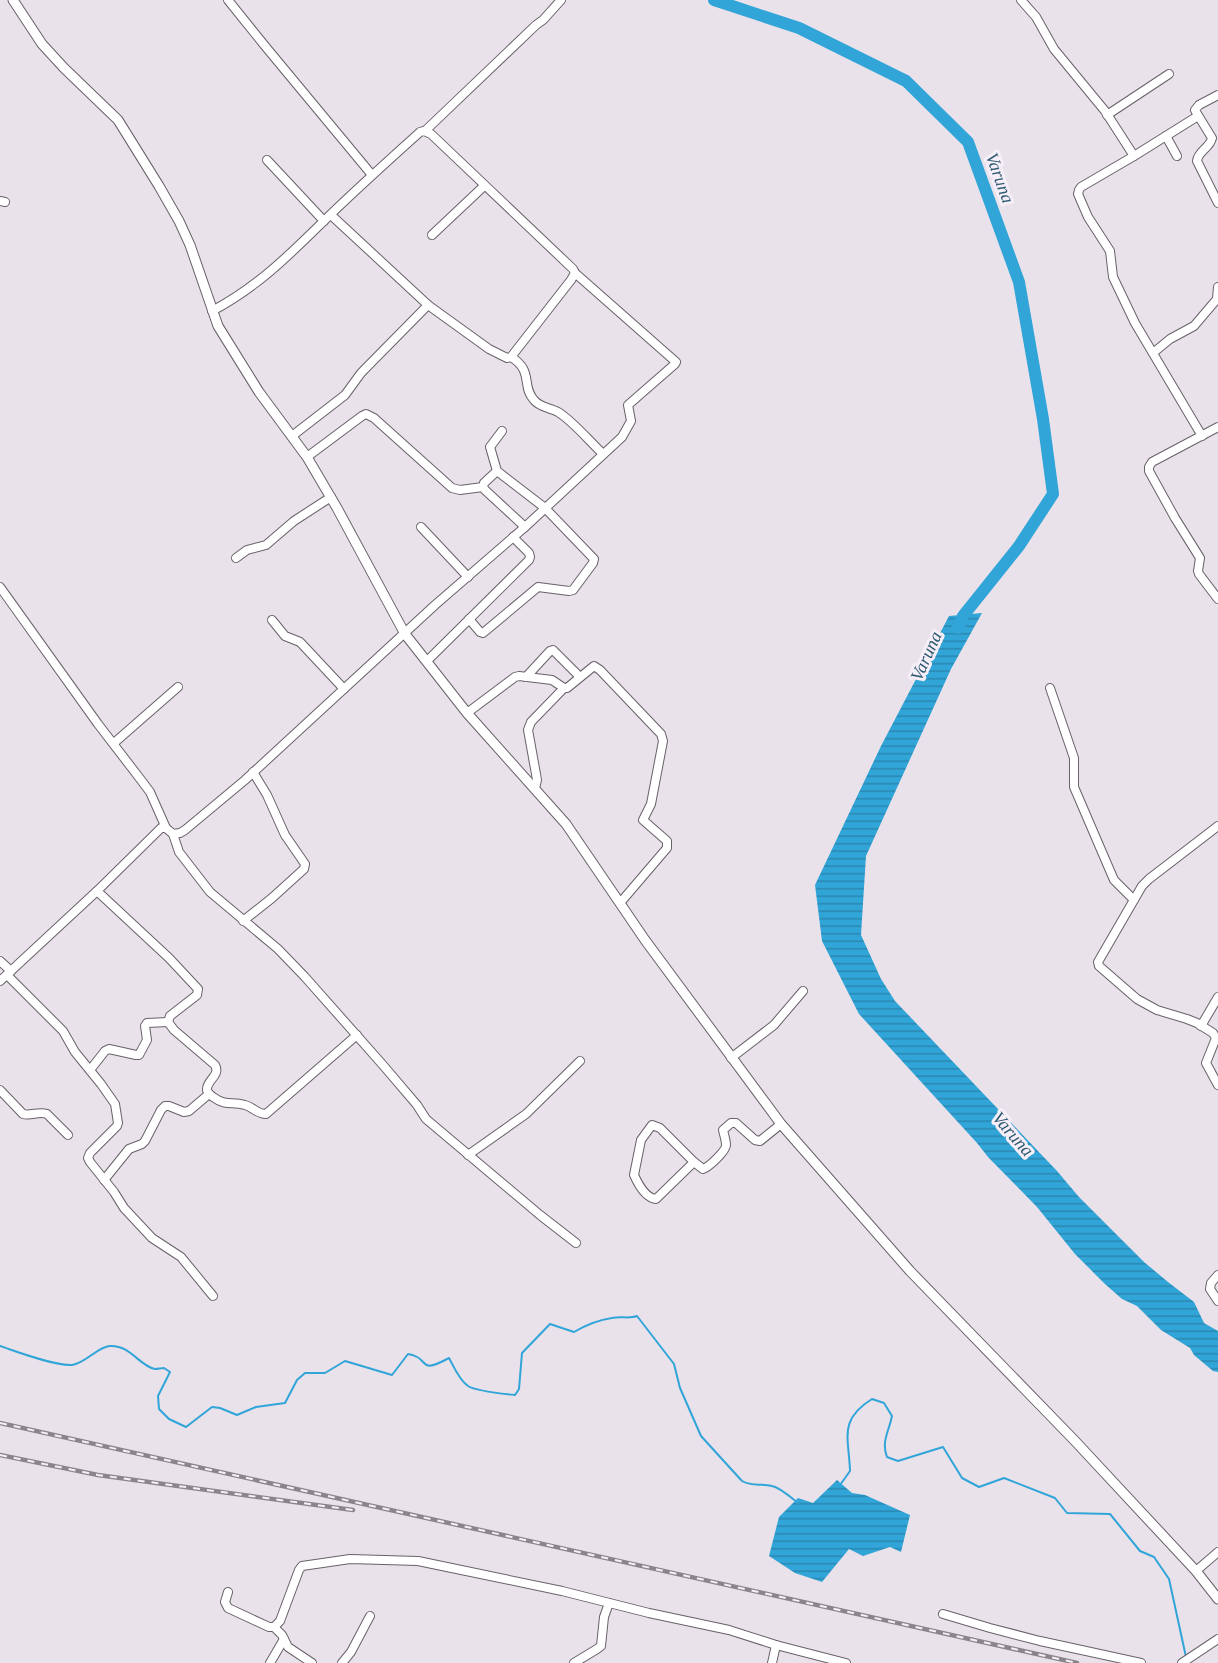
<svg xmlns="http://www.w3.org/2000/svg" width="1218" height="1663" viewBox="0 0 1218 1663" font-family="Georgia,serif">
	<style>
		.water { fill: url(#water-rules) }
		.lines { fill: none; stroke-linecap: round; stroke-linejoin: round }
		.stream { stroke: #31a5d8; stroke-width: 2 }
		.river { stroke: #31a5d8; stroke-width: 12 }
		.minor-casing { stroke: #686169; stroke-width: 10 }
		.tertiary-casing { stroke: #686169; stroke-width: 11 }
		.minor { stroke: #fff; stroke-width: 8 }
		.tertiary { stroke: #fff; stroke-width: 9 }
		.rail-casing { stroke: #8a848b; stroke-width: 4.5 }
		.rail { stroke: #f7eff8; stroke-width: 2; stroke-dasharray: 7; stroke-linecap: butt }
		.labels { text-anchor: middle; stroke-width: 6; stroke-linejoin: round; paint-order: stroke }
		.water-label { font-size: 18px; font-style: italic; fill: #2c5970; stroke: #f7eff8 }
	</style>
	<defs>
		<pattern id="water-rules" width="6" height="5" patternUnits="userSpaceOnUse" patternTransform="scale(1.5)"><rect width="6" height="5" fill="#31a5d8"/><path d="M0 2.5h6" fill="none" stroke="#2a87b0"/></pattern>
	</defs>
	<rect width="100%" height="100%" fill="#eae2eb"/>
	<g class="water">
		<polygon points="982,613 951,669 866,856 861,935 881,979 895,1001 1057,1171 1079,1197 1144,1262 1168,1282 1194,1302 1204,1323 1218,1331 1218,1372 1213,1371 1194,1355 1190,1348 1161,1330 1137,1306 1122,1299 1105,1284 1075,1254 1037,1207 988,1157 977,1143 859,1014 822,941 815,885 881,746 949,616"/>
		<polygon points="837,1480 852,1493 865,1495 910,1515 901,1552 890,1547 863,1556 849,1549 822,1582 795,1573 769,1556 779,1517 798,1498 813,1503"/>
	</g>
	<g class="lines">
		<g class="stream">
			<path d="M 0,1346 C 18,1352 55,1366 72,1365 C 86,1363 97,1347 110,1346 C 131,1345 139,1366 155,1369 C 158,1369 161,1368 164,1368 L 170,1372 L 158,1396 L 159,1409 L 169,1419 L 186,1427 L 212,1407 L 220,1408 L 237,1415 L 256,1407 L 285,1403 L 297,1380 L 305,1373 L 325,1373 L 345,1361 L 392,1375 L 408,1354 C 431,1357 416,1376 449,1358 C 454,1367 459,1380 468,1386 C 476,1391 505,1394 515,1395 L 519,1389 L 522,1353 L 550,1324 L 574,1332 C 586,1325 598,1320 612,1318 C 621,1316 629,1319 637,1316 L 674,1364 L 680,1388 L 701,1436 L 742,1481 C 752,1487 761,1483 772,1486 C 781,1488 790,1497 798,1503"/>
			<path d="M 840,1485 L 850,1471 C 849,1438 838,1420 872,1399 L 884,1403 L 892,1416 C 889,1431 881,1442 887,1457 L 898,1461 L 943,1447 L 962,1478 L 979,1487 L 1004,1478 L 1055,1498 L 1067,1513 L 1110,1514 L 1140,1551 L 1154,1557 L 1169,1579 L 1186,1657"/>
		</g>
		<polyline class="river" points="714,0 799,28 906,81 968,142 1019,282 1043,419 1053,494 1019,546 963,616 958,628"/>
		<defs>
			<g id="minor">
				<polyline points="228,0 265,46 372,175"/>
				<polyline points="1021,0 1036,17 1054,49 1105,111 1134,156"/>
				<path d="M 1218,95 L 1199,105 L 1195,110 L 1196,112 L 1212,138 C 1210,148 1198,151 1197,161 L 1218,203"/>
				<polyline points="1107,115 1169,74"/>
				<polyline points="1198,116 1134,156 1081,187 1079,190 1078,194 1088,217 1110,251 1113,277 1135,323 1202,436"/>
				<polyline points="424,131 426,130 536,25 543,20 561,0"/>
				<polyline points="1166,136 1177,156"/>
				<polyline points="267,160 324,221"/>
				<polyline points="0,201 5,202"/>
				<polyline points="432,235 484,186"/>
				<path d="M 212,311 C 261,285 293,251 332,213 C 361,185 390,159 420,132 L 424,131 L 431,134 L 573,269 L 575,273 L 571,280 L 511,357 L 507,358 L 489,349 L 428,305 L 331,215"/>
				<polyline points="1153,353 1170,339 1194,326 1217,299 1218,287"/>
				<path d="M 511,357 C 534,371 521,386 534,400 C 539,407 551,408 558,412 C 573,421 590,442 603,454"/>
				<polyline points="1218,427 1152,462 1149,467 1149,471 1175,518 1200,558 1198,571 1199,574 1218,599"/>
				<polyline points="292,436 345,395 361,373 428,305"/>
				<polyline points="307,457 362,416 366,414 374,418 452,488 460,490 483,487"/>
				<polyline points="497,471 484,483 483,487 485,490 525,527"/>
				<polyline points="421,527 468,577"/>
				<polyline points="236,558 247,550 266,545 294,521 331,497"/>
				<polyline points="0,587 98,724 141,780 150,792 166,828"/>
				<polyline points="469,619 480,632 483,633 538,587 569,591 573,590 593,563 594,559 545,508 497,471 490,447 502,431"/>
				<polyline points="272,620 285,636 300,642 344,689"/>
				<polyline points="427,661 529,560 530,557 529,553 513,537"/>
				<polyline points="526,677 550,651 553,650 580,677"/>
				<polyline points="1050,688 1074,758 1074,787 1114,880 1134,900"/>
				<polyline points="467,713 515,677 519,676 552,680 564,688 567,688 594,666 600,670 661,734 663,741 651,804 643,820 667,841 667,848 620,903"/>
				<polyline points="114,743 178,687"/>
				<polyline points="535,788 537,780 536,774 528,730 531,722 564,688"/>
				<polyline points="1218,826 1149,879 1142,886 1098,962 1099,966 1137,999 1157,1010 1187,1019 1197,1023 1213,1033 1216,1038 1206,1063 1218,1085"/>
				<polyline points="173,834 179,852 210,892 278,949 305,977 382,1064 417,1105 426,1119 540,1215 576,1243"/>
				<path d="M 97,891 L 169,958 L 198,989 L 197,995 L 170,1016 L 168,1022 L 174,1030 L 215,1065 C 221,1076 206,1080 207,1090 C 208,1094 210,1095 213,1097 C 227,1107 231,1101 245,1105 C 253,1107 257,1114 266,1114 L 357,1035"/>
				<polyline points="243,921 272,898 304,869 305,864 285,835 267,795 253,772"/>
				<polyline points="0,961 11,971"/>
				<polyline points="7,975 63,1031 75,1052 101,1084 115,1104 118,1123 117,1126 90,1153 88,1158 90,1162 114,1192 124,1208 152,1238 181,1257 213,1296"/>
				<polyline points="0,981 97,891 157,832 161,828 166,828 173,834 180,833 185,830 245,780 435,605 525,527 622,437 631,421 628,405 675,364 676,362 575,273"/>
				<polyline points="1201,1026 1218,997"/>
				<polyline points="731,1058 774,1025 803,991"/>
				<polyline points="90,1070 105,1051 109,1049 136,1055 139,1055 147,1040 145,1026 147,1023 168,1022"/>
				<path d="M 0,1090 L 23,1114 C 31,1116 39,1111 47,1114 L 68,1135"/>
				<polyline points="468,1155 526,1114 580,1061"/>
				<path d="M 694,1162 L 656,1199 C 646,1198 638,1184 634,1175 L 641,1140 L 652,1125 L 660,1128 L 694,1162 L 703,1169 C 709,1167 726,1151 726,1145 C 726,1140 724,1135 723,1130 L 731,1123 L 736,1123 L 755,1140 L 760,1141 L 781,1124"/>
				<polyline points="104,1180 129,1149 142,1144 145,1141 161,1110 165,1106 169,1106 184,1112 189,1111 209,1094"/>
				<polyline points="1218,1275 1211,1283 1210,1289 1218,1301"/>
				<polyline points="1196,1571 1218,1552"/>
				<polyline points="228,1592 225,1602 228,1608 269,1627 274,1627 280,1621 299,1570 302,1566 350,1559 418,1561 562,1591 649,1613 729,1630 776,1645 846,1663"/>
				<polyline points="943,1614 990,1628 1040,1641 1141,1663"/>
				<polyline points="274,1627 282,1635 288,1647 312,1663"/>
				<polyline points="270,1663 284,1639"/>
				<polyline points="342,1663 351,1652 370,1616"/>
				<polyline points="574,1663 597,1649 601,1646 604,1617 609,1603"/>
				<polyline points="772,1663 776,1645"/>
				<polyline points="1182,1663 1218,1639"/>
			</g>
			<polyline id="tertiary" points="13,0 42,44 64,68 118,120 159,186 179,221 190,245 218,326 259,392 307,457 337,508 405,634 467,713 566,824 645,940 781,1124 910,1271 1075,1441 1196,1571 1218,1599"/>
		</defs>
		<use href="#minor" class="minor-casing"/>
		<use href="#tertiary" class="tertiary-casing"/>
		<use href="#minor" class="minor"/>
		<use href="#tertiary" class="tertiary"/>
		<defs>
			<g id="rail">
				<polyline points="0,1423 1077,1663"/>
				<polyline points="0,1455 98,1475 353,1510"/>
			</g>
		</defs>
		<use href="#rail" class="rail-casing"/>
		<use href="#rail" class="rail"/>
	</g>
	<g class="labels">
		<g class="water-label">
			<text transform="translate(1000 178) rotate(70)" y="6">Varuna</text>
			<text transform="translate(926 656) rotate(-66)" y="6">Varuna</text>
			<text transform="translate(1013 1134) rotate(49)" y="6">Varuna</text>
		</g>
	</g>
</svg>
